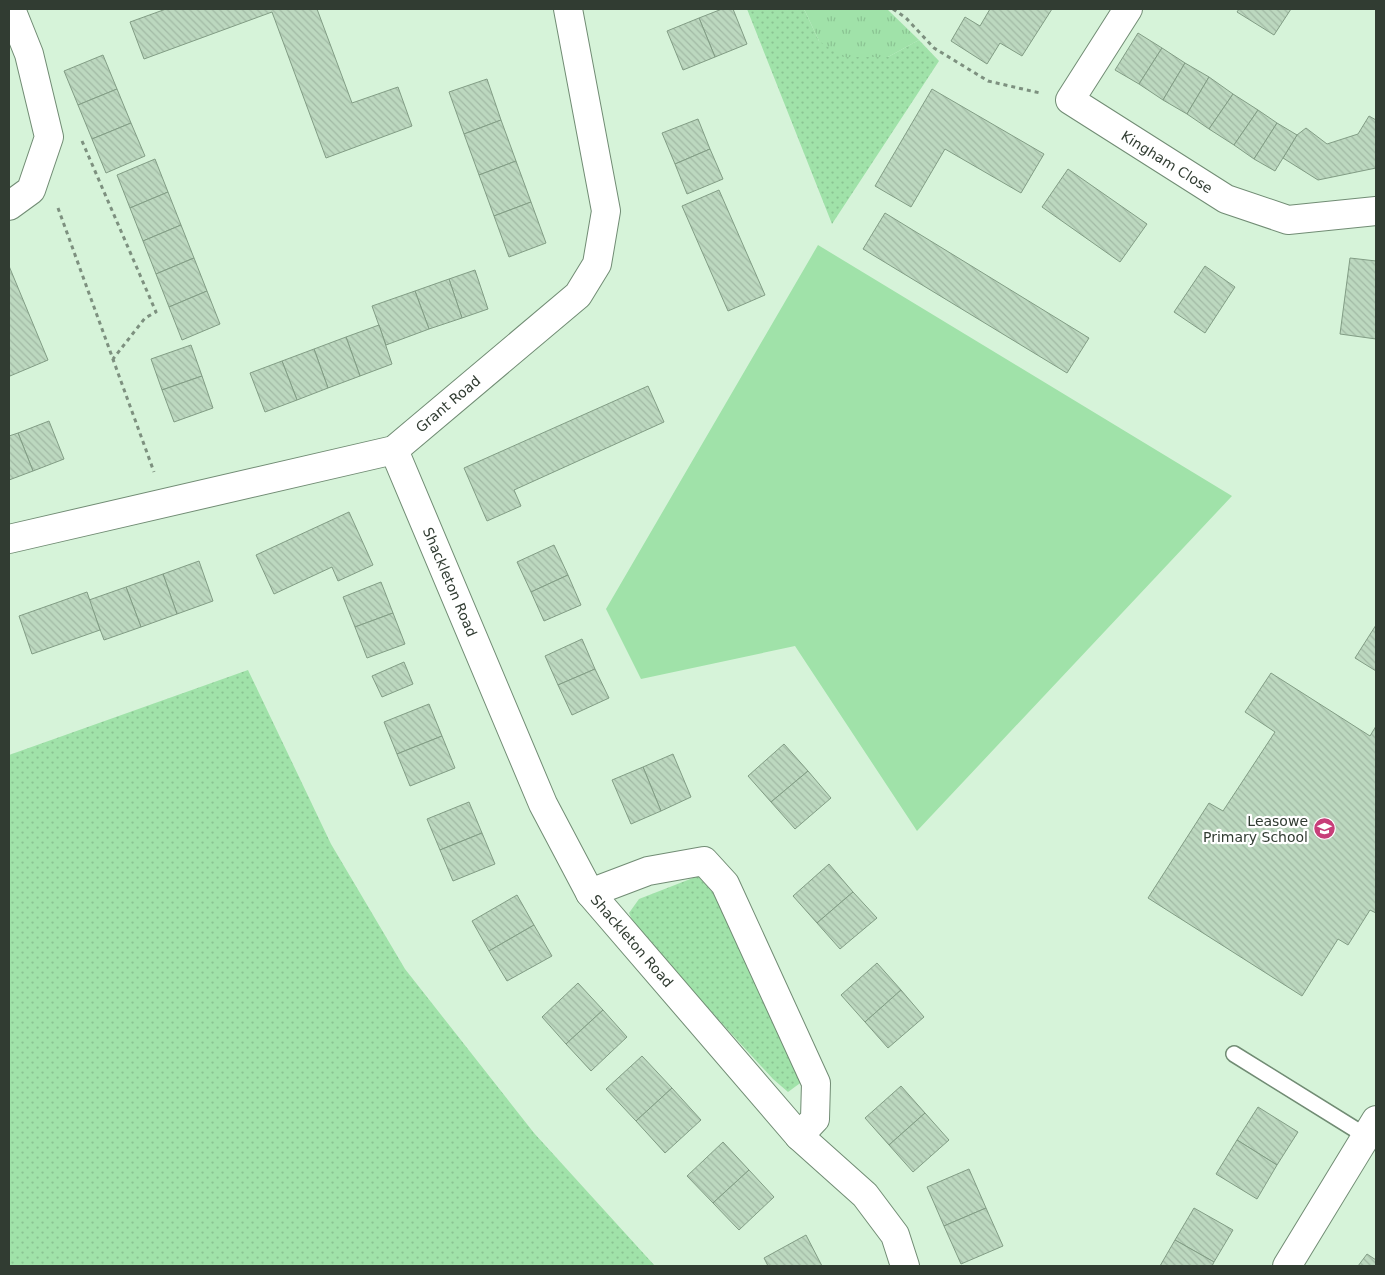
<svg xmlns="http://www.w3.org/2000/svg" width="1385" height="1275" viewBox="0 0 1385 1275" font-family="'DejaVu Sans',sans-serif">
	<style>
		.grass { fill: url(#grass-dots) }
		.park { fill: url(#park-tufts) }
		.garden { fill: #a0e2a9 }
		.building { fill: url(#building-back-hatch); stroke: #829d85 }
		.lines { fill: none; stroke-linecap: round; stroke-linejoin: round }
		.lane-casing { stroke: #718c74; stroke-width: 18 }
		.street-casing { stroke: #718c74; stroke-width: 30 }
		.path { stroke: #7d907f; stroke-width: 3; stroke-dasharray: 4 4; stroke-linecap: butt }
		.lane { stroke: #fff; stroke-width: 15 }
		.street { stroke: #fff; stroke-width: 28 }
		.labels { text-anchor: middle; stroke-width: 4.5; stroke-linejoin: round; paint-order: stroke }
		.street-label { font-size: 14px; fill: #313c32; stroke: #fff }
		.poi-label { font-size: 14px; fill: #313c32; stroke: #fff; text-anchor: end }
	</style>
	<defs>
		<pattern id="grass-dots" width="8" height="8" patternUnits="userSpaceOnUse" patternTransform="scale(1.25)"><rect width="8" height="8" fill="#a0e2a9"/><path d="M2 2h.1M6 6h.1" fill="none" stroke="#8ac392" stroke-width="1.8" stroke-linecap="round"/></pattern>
		<pattern id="park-tufts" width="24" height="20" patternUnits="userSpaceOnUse" patternTransform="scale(1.25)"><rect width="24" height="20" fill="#a0e2a9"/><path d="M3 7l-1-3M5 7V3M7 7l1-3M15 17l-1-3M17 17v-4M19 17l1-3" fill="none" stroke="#8ac392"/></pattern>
		<pattern id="building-back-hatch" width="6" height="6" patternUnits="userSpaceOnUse" patternTransform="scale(1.25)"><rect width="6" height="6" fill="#bcd8bf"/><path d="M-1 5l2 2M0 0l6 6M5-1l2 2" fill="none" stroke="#a2baa5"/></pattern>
	</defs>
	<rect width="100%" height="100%" fill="#d6f3d9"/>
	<g class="grass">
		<polygon points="747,9 804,9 819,41 888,57 919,40 939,61 832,224"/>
		<polygon points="248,670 331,844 405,969 534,1133 655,1266 9,1266 9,755"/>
		<polygon points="698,876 713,892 803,1081 788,1092 773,1079 637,931 629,913 639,899"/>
	</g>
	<polygon class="park" points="804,9 887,9 919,40 888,57 843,57 819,41"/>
	<polygon class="garden" points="818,245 1232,496 917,831 795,646 641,679 606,609"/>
	<g class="building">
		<polygon points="166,9 317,9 352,103 398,87 412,126 326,158 272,12 144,59 130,22"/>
		<polygon points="722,9 733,9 747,44 715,57 699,18"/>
		<polygon points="990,9 1052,9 1022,56 1000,43 987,64 951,41 965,17 980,26"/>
		<polygon points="1239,9 1291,9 1274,35 1237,12"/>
		<polygon points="699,18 715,57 683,70 667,31"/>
		<polygon points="1138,33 1162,48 1139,84 1115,70"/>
		<polygon points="1162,48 1185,63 1163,100 1139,84"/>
		<polygon points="103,55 117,89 78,105 64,71"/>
		<polygon points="1185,63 1209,77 1187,114 1163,100"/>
		<polygon points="1209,77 1233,94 1209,129 1187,114"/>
		<polygon points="487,79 501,120 464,134 449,92"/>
		<polygon points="117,89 131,123 92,139 78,105"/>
		<polygon points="932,89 1044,154 1021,193 945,149 911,207 875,186"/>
		<polygon points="1233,94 1258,110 1234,145 1209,129"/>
		<polygon points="1258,110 1277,123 1254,159 1234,145"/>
		<polygon points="1369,116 1376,120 1376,168 1318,180 1283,158 1297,135 1306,128 1327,144 1358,134"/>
		<polygon points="698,119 710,149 675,164 662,133"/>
		<polygon points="501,120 516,161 479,175 464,134"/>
		<polygon points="131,123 145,156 106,173 92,139"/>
		<polygon points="1277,123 1297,135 1275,171 1254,159"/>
		<polygon points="710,149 723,179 687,194 675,164"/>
		<polygon points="155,159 168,192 130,208 117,175"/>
		<polygon points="516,161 531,202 494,216 479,175"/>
		<polygon points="1068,169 1147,224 1120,262 1042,207"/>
		<polygon points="719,190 765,295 728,311 682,206"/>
		<polygon points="168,192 181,225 143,241 130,208"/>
		<polygon points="531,202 546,243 509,257 494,216"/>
		<polygon points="885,213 1089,338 1067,373 863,249"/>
		<polygon points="181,225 194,258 156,274 143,241"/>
		<polygon points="194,258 207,291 169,307 156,274"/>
		<polygon points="1350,258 1376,261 1376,339 1340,334"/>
		<polygon points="9,266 48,360 10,376 9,372"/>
		<polygon points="1205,266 1235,287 1205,333 1174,312"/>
		<polygon points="475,270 488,309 462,318 449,279"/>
		<polygon points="449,279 462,318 429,329 415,291"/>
		<polygon points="207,291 220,324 182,340 169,307"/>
		<polygon points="415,291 429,329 386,345 372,306"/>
		<polygon points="379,325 392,364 360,376 346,337"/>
		<polygon points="346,337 360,376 328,388 314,349"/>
		<polygon points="191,345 202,376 162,390 151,359"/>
		<polygon points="314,349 328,388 297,400 282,361"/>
		<polygon points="282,361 297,400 265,412 250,373"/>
		<polygon points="202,376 213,408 174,422 162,390"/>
		<polygon points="648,386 664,422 514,490 521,506 487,521 464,468"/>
		<polygon points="49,421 64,459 33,471 18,433"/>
		<polygon points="18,433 33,471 9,480 9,436"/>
		<polygon points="349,512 373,565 338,581 332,567 274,594 256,555"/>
		<polygon points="554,545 568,575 531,592 517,562"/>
		<polygon points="199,561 213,601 177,614 163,574"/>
		<polygon points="163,574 177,614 141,627 126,587"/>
		<polygon points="568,575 581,605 544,621 531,592"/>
		<polygon points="381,582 393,613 355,627 343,597"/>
		<polygon points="126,587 141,627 104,640 89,600"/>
		<polygon points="87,592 100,630 32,654 19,616"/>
		<polygon points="393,613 405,644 367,658 355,627"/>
		<polygon points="1376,625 1376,671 1355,658"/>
		<polygon points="582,639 595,669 558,685 545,656"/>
		<polygon points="404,662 413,684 382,697 372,676"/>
		<polygon points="595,669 609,698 572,715 558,685"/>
		<polygon points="1271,673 1370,736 1376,726 1376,913 1370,910 1348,945 1338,939 1302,996 1148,898 1209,803 1223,811 1275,732 1245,712"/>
		<polygon points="429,704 442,736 397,754 384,722"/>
		<polygon points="442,736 455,768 410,786 397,754"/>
		<polygon points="784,744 808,771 771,802 748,776"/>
		<polygon points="673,754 691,797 661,811 643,767"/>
		<polygon points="643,767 661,811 631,824 612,780"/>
		<polygon points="808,771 831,798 795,829 771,802"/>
		<polygon points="469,802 482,833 440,850 427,819"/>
		<polygon points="482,833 495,864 453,881 440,850"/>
		<polygon points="829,864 853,892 817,923 793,896"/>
		<polygon points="853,892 877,918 840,949 817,923"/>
		<polygon points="517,895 534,925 489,951 472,921"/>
		<polygon points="534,925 552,956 507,981 489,951"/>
		<polygon points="877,963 901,990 865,1022 841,995"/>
		<polygon points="578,983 603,1010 566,1044 542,1017"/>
		<polygon points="901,990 924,1017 888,1048 865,1022"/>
		<polygon points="603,1010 627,1037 591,1071 566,1044"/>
		<polygon points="642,1056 672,1088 636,1121 606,1089"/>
		<polygon points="901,1086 925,1113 889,1145 865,1118"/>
		<polygon points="672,1088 701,1120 665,1153 636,1121"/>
		<polygon points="1258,1107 1298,1132 1277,1165 1237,1140"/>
		<polygon points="925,1113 949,1140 913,1172 889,1145"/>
		<polygon points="1237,1140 1277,1165 1257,1199 1216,1174"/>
		<polygon points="723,1142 749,1170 713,1203 687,1176"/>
		<polygon points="969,1169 986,1208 944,1226 927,1187"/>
		<polygon points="749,1170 774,1197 739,1230 713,1203"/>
		<polygon points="986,1208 1003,1246 961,1264 944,1226"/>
		<polygon points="1194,1208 1233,1230 1214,1262 1175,1240"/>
		<polygon points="806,1235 822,1266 768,1266 764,1258"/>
		<polygon points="1175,1240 1214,1262 1212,1266 1160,1266"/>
		<polygon points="1367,1254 1376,1260 1376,1266 1358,1266"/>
	</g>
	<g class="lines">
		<defs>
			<polyline id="lane" points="1234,1054 1366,1136"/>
			<g id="street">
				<polyline points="1128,9 1070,100 1226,199 1288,220 1376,211"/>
				<polyline points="9,206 31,190 49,137 29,54 11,9"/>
				<polyline points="394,450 543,804 590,893 799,1136 865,1195 895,1235 905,1266"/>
				<polyline points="9,539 394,450 578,295 597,264 606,211 568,9"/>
				<polyline points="590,893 648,871 704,861 725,884 816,1083 815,1119 799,1136"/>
				<polyline points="1287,1266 1376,1120"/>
			</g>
		</defs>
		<use href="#lane" class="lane-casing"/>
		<use href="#street" class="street-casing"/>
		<g class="path">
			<polyline points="893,9 906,18 934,48 988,81 1040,93"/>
			<polyline points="82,141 156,312 145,318 113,359"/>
			<polyline points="58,208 154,472"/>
		</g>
		<use href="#lane" class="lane"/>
		<use href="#street" class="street"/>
	</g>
	<defs>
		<symbol id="school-disc" viewBox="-11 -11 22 22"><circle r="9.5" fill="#c73e79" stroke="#fff"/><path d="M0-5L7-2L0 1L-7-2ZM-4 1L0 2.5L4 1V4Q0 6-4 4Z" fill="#fff"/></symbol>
	</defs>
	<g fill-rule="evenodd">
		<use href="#school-disc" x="1312" y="816" width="25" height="25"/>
	</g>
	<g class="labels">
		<g class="street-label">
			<text transform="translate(1167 162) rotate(32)" y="5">Kingham Close</text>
			<text transform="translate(448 404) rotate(-40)" y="5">Grant Road</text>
			<text transform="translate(450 582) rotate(67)" y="5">Shackleton Road</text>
			<text transform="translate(632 941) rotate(49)" y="5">Shackleton Road</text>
		</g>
		<g class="poi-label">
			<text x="1308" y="826">Leasowe<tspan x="1308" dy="16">Primary School</tspan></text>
		</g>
	</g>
	<rect width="1385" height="1275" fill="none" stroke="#313c32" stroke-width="20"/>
</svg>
